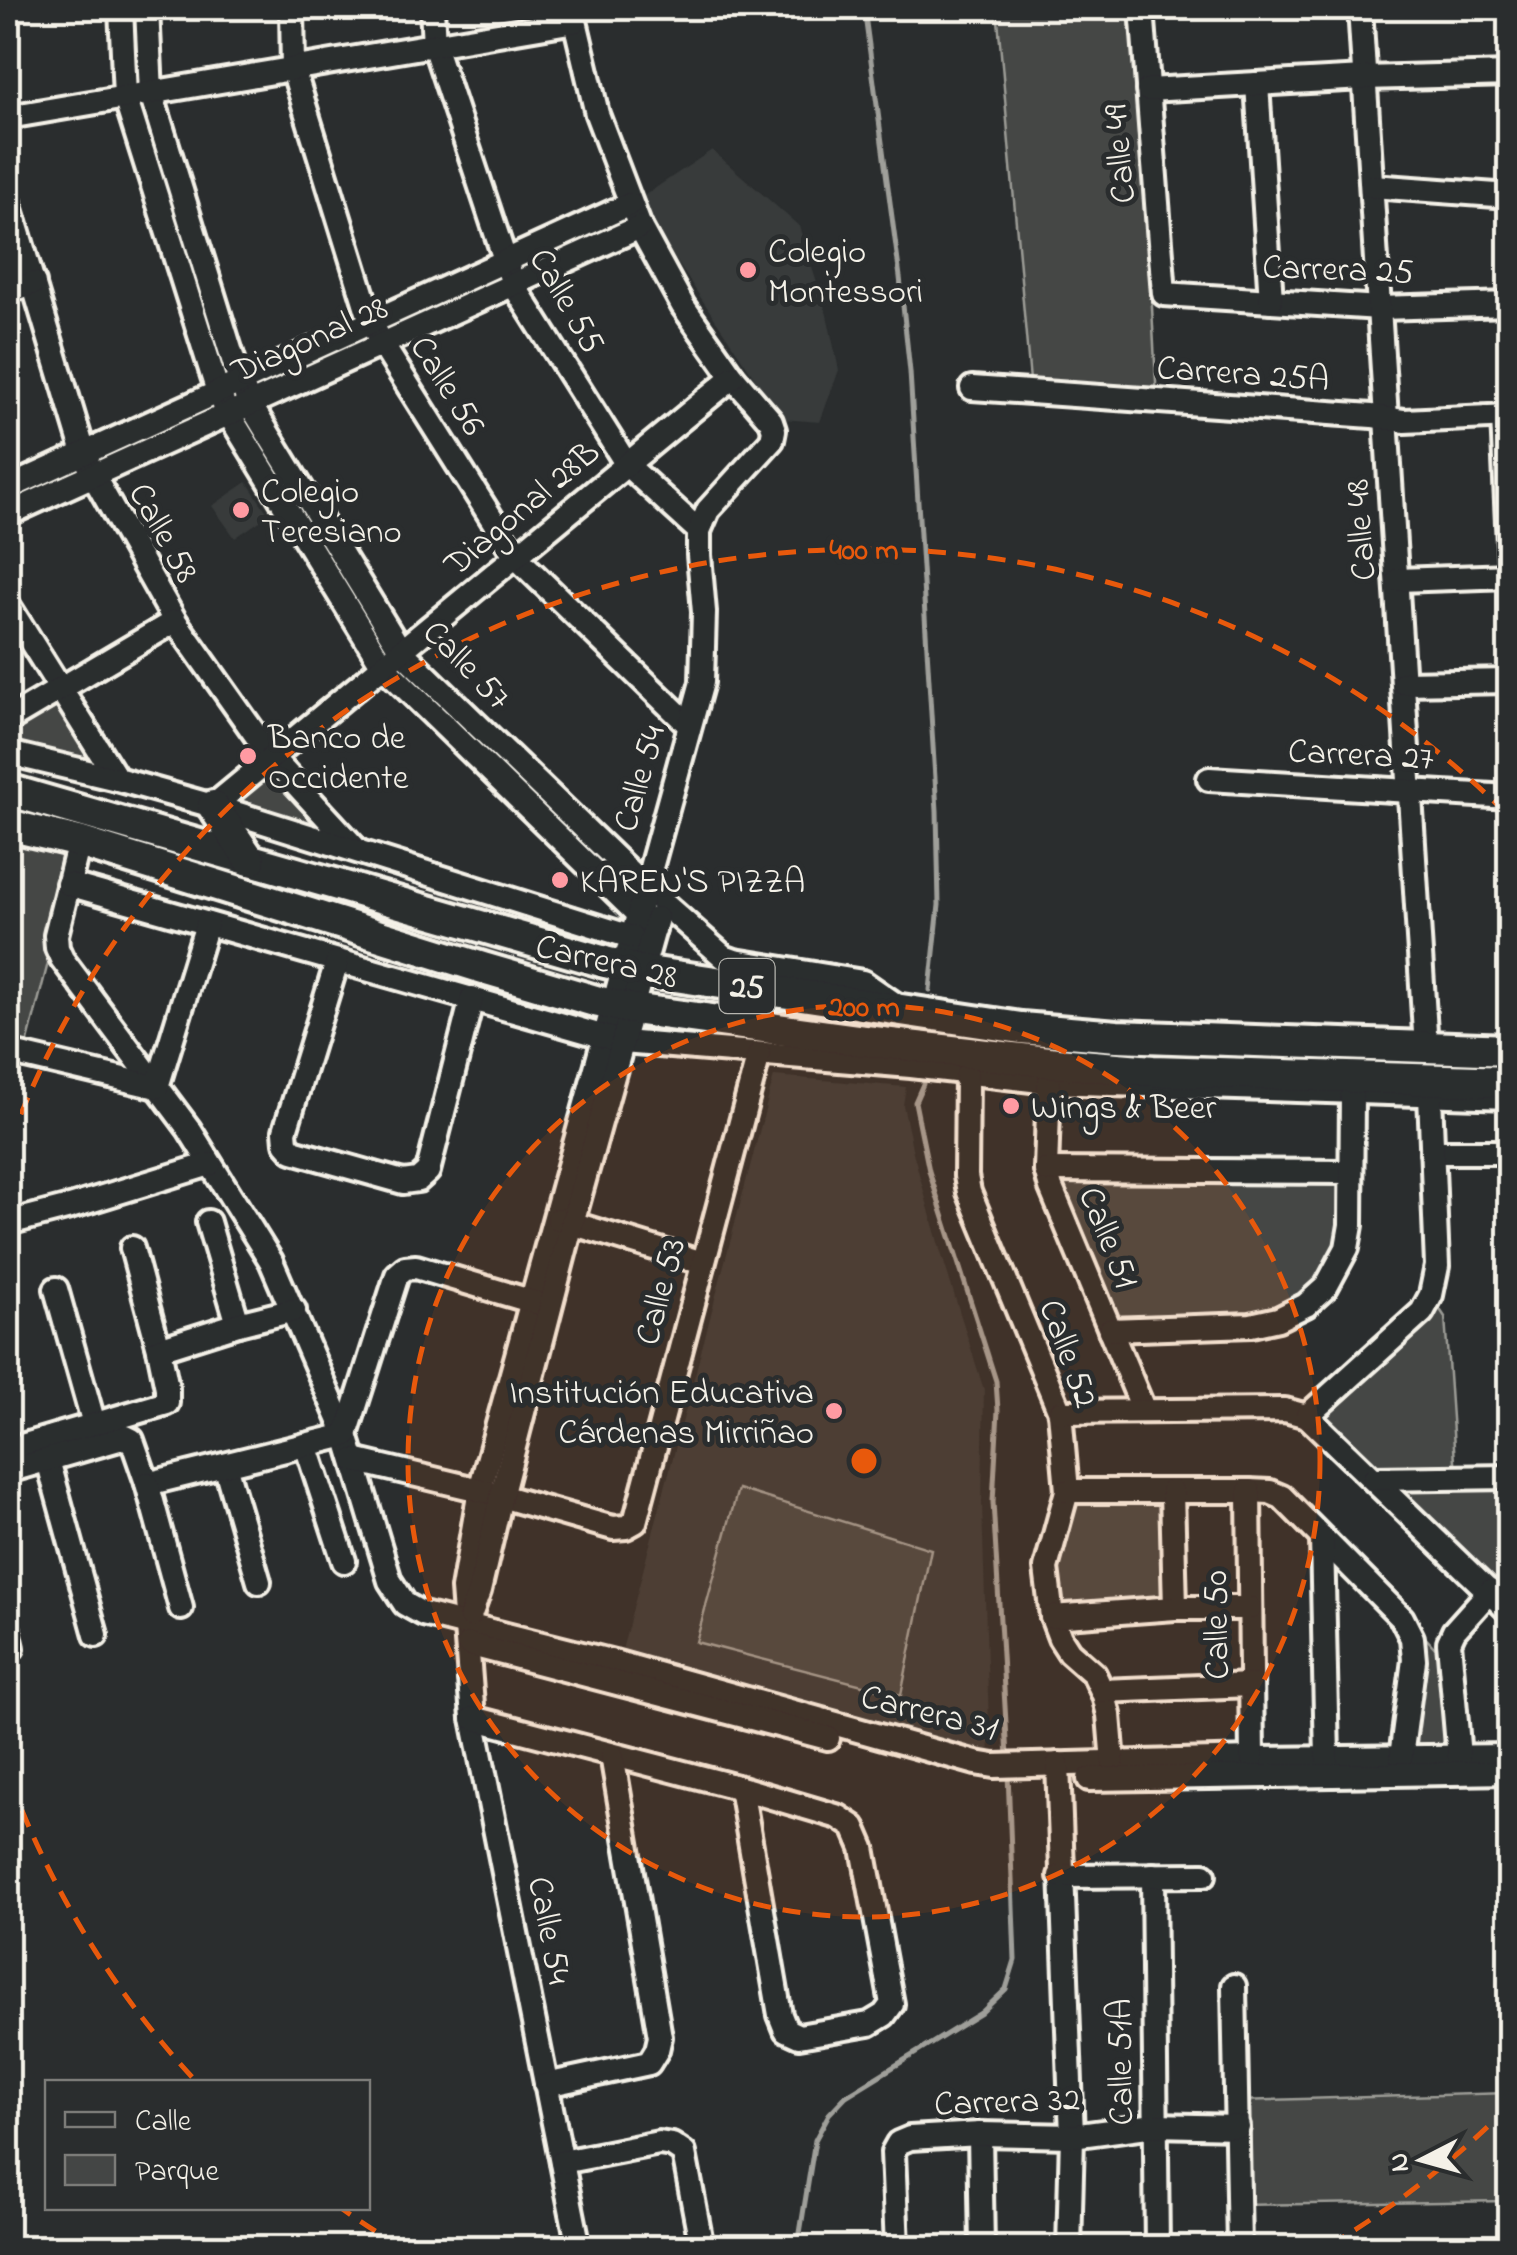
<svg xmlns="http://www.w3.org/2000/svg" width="1517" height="2255" viewBox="0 0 1517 2255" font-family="'Indie Flower',sans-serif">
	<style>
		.built { fill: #373a3a }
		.green { fill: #444645; stroke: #9c9c96; stroke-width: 2.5 }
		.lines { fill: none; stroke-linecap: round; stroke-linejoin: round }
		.stream { stroke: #9f9f9a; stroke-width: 5 }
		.minor-casing { stroke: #f4f1e8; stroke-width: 30 }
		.major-casing { stroke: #f4f1e8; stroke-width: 38 }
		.minor { stroke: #2a2d2e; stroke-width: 22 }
		.major { stroke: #2a2d2e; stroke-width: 30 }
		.ring { fill: none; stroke: #e8590c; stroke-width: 5; stroke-dasharray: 18 12 }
		.poi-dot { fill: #ff9aa2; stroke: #2a2d2e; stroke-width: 4 }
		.labels { text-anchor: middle; stroke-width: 10; stroke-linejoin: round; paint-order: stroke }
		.shield { fill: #2a2d2e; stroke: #b7b6b0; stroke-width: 2.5 }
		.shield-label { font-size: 32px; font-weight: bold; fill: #f4f1e8 }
		.street-label { font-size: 35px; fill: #f4f1e8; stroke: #2a2d2e }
		.poi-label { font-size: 35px; fill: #f4f1e8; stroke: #2a2d2e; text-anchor: start }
		.centre { fill: #e8590c; stroke: #2a2d2e; stroke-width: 5 }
		.ring-label { font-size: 30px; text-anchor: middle; font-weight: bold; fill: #e8590c; stroke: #2a2d2e; stroke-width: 10; stroke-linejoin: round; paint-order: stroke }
	</style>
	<rect width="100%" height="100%" fill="#2a2d2e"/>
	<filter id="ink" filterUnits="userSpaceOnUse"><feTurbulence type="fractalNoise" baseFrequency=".01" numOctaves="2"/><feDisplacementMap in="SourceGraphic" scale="20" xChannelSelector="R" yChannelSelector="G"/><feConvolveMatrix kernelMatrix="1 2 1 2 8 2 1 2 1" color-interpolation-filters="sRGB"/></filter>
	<g filter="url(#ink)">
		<g class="built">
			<polygon points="712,150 799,226 827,315 839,370 820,422 782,419 636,201"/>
			<polygon points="247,482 269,515 235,538 212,506"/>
			<polygon points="774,1076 906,1087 903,1105 913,1152 939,1246 984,1390 982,1504 990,1756 622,1650"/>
		</g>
		<g class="green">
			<polygon points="997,8 1136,8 1157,401 1031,392"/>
			<polygon points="52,700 98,768 8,745 8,730"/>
			<polygon points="272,768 332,838 231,801"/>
			<polygon points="8,833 70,848 51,933 49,959 27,1045 8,1040"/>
			<polygon points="1046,1170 1351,1172 1351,1225 1326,1287 1278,1319 1110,1330"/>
			<polygon points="1433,1299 1445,1317 1456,1476 1374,1478 1311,1415"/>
			<polygon points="1509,1478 1509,1609 1377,1480"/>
			<polygon points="738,1489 931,1549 901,1695 696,1642"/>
			<polygon points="1067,1491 1172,1491 1174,1608 1052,1617 1055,1538"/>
			<polygon points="1423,1635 1436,1649 1449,1642 1459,1757 1401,1757 1412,1638"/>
			<polygon points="1509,2093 1509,2201 1239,2205 1237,2101"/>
		</g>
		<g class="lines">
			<g class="stream">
				<polyline points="864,8 900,277 910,372 937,811 939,905 930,990"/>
				<polyline points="923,1084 915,1102 929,1171 996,1381 998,1410 993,1502 1008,1757"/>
				<polyline points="800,2248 800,2233 815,2140 829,2114 846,2096 981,2013 1006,1989 1015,1960 1008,1773"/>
			</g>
			<defs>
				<g id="minor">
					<polyline points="121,8 125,97 218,392 228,413 383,666 654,930"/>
					<polyline points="147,8 151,93 240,382 250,404 401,651 644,886 724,957 735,961 863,982 899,1007"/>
					<polyline points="292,8 293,69 371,322 382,344 516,557 689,725"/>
					<polyline points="432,8 434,45 513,284 627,465 699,531"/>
					<polyline points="575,8 575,21 597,114 640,227 683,306 733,377 771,421 774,430 772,440 708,510 699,531 699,555 704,612 702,682 480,1490 463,1589 473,1718 579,2248"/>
					<polyline points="1142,8 1164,294 1380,308 1510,304"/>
					<polyline points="1360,8 1426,1048"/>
					<polyline points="1257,84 1271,301"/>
					<polyline points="1148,90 1364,78 1510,74"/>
					<polyline points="8,117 575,21"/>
					<polyline points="1372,186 1510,196"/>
					<polyline points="8,199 84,453 93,475 175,621 272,758 356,849"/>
					<polyline points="8,291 34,283"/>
					<polyline points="972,388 1372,416 1404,421 1510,416"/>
					<polyline points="1503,417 1510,566"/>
					<polyline points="8,488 630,204"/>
					<polyline points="8,514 640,227"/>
					<polyline points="1398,580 1510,576"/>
					<polyline points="8,605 117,779"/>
					<polyline points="1404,683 1510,681"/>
					<polyline points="8,720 175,621"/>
					<polyline points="8,753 117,779 213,806 631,937"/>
					<polyline points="1209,779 1510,797"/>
					<polyline points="213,806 733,377"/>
					<polyline points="79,842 56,935 57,948 62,959 189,1129 271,1261 346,1435 390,1581 405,1604 423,1614 614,1662 976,1763 994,1766 1252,1759 1510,1756"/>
					<polyline points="68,884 623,1042 911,1066 1049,1082 1510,1097"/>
					<polyline points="337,962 285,1131 286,1143 293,1151 403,1182 418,1180 428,1171 472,998"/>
					<polyline points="8,1052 157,1087 207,924"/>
					<polyline points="967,1074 966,1176 969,1192 1060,1412 1067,1491 1046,1568 1052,1617 1060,1638 1069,1652 1094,1674 1104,1695 1109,1715 1113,1763"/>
					<polyline points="1049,1082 1046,1170 1051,1188 1144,1411"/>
					<polyline points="1432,1152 1510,1152"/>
					<polyline points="1046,1170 1351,1172"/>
					<polyline points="558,1219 703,1263"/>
					<polyline points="208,1222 238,1324"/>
					<polyline points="8,1223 70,1207 210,1164"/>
					<polyline points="132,1248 159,1349"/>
					<polyline points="56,1289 94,1424"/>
					<polyline points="1110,1330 1251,1325 1278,1319 1306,1305 1326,1287 1347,1248 1351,1225 1352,1093"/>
					<polyline points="1060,1412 1285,1410 1307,1416 1510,1612"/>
					<polyline points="1307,1416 1422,1312 1431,1295 1437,1266 1430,1095"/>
					<polyline points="306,1445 344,1561"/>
					<polyline points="8,1450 167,1403 167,1388 159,1349 238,1324 294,1310"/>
					<polyline points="48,1460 96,1635"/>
					<polyline points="354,1460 480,1490 613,1528 626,1527 635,1522 759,1054"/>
					<polyline points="225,1465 259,1582"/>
					<polyline points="8,1471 126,1437 132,1440 147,1483 155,1482 346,1435 397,1275 405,1268 416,1267 547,1306"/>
					<polyline points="1374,1479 1510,1477"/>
					<polyline points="147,1483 181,1608"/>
					<polyline points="1067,1491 1249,1491 1270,1492 1282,1497 1402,1618 1412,1638 1414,1660 1401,1757"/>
					<polyline points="1172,1491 1175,1608"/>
					<polyline points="1249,1491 1252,1759"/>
					<polyline points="1322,1539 1327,1758"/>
					<polyline points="470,1616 479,1591 501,1497 572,1223 657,918"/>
					<polyline points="1052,1617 1175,1608 1250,1608"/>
					<polyline points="8,1630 12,1648"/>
					<polyline points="468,1644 828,1738"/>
					<polyline points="1102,1691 1251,1685"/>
					<polyline points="473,1718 741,1788 839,1817 854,1827 863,1848 892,2004 884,2015 869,2024 799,2036 786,2030 780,2015 741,1788"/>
					<polyline points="1459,1757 1449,1642 1454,1631 1490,1591"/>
					<polyline points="1058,1764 1072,2136 1069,2248"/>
					<polyline points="1089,1779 1510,1772"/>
					<polyline points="1153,1875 1157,2248"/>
					<polyline points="1060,1876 1204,1875"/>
					<polyline points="1234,1986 1239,2248"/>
					<polyline points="546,2085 649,2063 657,2050 660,2037 612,1755"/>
					<polyline points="980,2134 982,2248"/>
					<polyline points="562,2162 659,2143 672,2145 684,2153 702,2248"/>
					<polyline points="897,2248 893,2152 898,2143 910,2138 980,2134 1072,2136 1155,2125 1238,2127"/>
				</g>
				<g id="major">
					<polyline points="8,790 605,962 642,971 1021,1028 1117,1036 1510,1050"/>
					<polyline points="213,806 250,860"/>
					<polyline points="8,825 79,842 483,968 595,1001 632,1009 858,1040 1057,1063 1153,1071 1510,1082"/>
				</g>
			</defs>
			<use href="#minor" class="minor-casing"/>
			<use href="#major" class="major-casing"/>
			<use href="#minor" class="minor"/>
			<use href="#major" class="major"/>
		</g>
	</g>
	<circle cx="864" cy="1461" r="456" fill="#e8590c" fill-opacity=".12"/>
	<g class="ring">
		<circle cx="864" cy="1461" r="456"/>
		<path d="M1509 2106A912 912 0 0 1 1327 2247M401 2247A912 912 0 0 1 341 2208M192 2077A912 912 0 0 1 10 1780M10 1142A912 912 0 0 1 1509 816"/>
	</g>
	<g class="poi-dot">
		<circle cx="748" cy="270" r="10"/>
		<circle cx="241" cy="510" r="10"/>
		<circle cx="248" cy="756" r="10"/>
		<circle cx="560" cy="880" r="10"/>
		<circle cx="1011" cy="1106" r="10"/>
		<circle cx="834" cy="1411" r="10"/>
	</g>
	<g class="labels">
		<rect class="shield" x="719.5" y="959" width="55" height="54" rx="8"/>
		<g class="shield-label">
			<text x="747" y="997">25</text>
		</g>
		<g class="street-label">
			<text transform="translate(1118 154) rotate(-95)" y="12">Calle 49</text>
			<text transform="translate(1338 268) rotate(2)" y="12">Carrera 25</text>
			<text transform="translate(568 300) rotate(60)" y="12">Calle 55</text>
			<text transform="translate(309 338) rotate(-24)" y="12">Diagonal 28</text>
			<text transform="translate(1243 372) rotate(4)" y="12">Carrera 25A</text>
			<text transform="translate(449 385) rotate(58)" y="12">Calle 56</text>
			<text transform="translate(521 507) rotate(-40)" y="12">Diagonal 28B</text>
			<text transform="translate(1359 530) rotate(-94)" y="12">Calle 48</text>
			<text transform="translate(165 532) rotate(61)" y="12">Calle 58</text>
			<text transform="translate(468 664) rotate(46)" y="12">Calle 57</text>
			<text transform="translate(1361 753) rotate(3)" y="12">Carrera 27</text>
			<text transform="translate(638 778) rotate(-74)" y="12">Calle 54</text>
			<text transform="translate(607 960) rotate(13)" y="12">Carrera 28</text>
			<text transform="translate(1110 1237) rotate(68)" y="12">Calle 51</text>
			<text transform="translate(659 1291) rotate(-75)" y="12">Calle 53</text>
			<text transform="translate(1070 1353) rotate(70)" y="12">Calle 52</text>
			<text transform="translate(1215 1625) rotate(-91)" y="12">Calle 50</text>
			<text transform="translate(930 1711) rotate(14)" y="12">Carrera 31</text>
			<text transform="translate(551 1930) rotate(79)" y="12">Calle 54</text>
			<text transform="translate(1119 2062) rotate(-91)" y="12">Calle 51A</text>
			<text transform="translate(1007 2100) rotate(-2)" y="12">Carrera 32</text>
		</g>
		<g class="poi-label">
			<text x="768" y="262">Colegio<tspan x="768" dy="40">Montessori</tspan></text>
			<text x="261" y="502">Colegio<tspan x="261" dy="40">Teresiano</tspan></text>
			<text x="268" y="748">Banco de<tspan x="268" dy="40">Occidente</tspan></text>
			<text x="580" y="892">KAREN'S PIZZA</text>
			<text x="1031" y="1118">Wings &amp; Beer</text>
			<text x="814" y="1403" text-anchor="end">Institución Educativa<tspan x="814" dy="40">Cárdenas Mirriñao</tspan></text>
		</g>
	</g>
	<circle cx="864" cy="1461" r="15" class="centre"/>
	<g class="ring-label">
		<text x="864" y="559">400 m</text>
		<text x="864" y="1016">200 m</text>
	</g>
	<rect width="1517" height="2255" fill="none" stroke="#2a2d2e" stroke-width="40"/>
	<rect x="20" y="20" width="1477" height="2215" fill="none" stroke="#f4f1e8" stroke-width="4" filter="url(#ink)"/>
	<rect x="45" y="2080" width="325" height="130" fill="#2a2d2e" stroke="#7b7b78" stroke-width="2.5"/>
	<rect x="65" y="2112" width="50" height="15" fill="#2a2d2e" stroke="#7b7b78" stroke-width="2.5"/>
	<text x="135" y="2130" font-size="30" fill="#f4f1e8">Calle</text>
	<rect x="65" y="2155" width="50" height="30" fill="#444645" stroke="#7b7b78" stroke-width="2.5"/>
	<text x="135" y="2180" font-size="30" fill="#f4f1e8">Parque</text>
	<g transform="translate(1422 2160) rotate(264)" stroke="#2a2d2e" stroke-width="8" paint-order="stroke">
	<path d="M0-8L18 38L0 25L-18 38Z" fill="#f4f1e8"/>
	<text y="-15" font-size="28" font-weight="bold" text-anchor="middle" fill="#f4f1e8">N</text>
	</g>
</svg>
